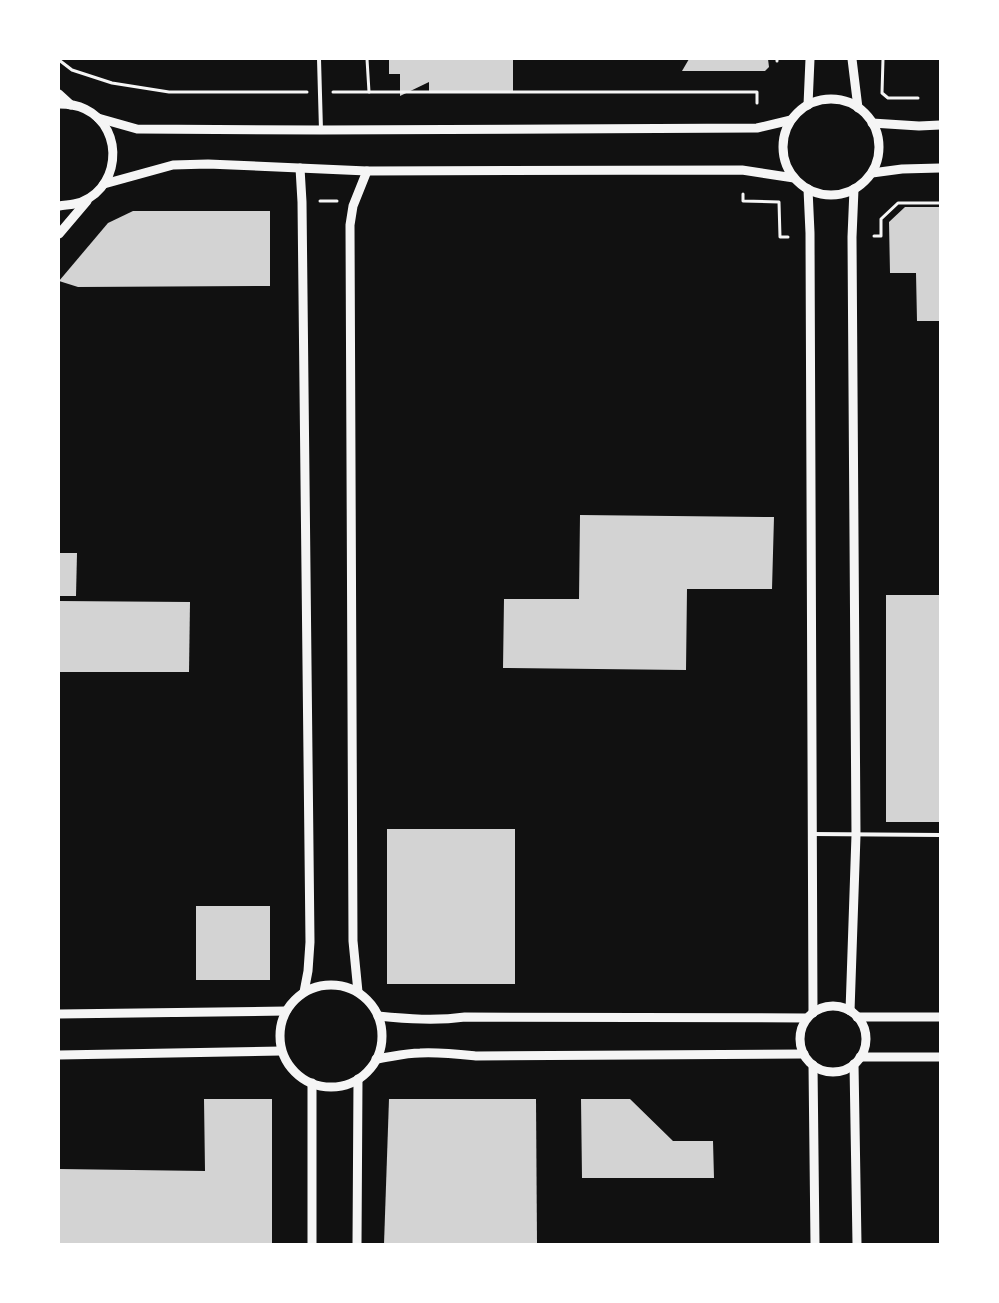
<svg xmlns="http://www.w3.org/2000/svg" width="999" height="1303" viewBox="0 0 999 1303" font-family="Arial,sans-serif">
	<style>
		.building { fill: #d3d3d3 }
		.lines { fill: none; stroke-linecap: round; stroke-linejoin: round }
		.path { stroke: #f5f5f5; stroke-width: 3 }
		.service { stroke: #f5f5f5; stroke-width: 4 }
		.tertiary { stroke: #f5f5f5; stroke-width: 9 }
	</style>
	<rect width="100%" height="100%" fill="#111"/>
	<g class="building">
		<polygon points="389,59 513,59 513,91 429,91 429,82 400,96 400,74 389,74"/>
		<polygon points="689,59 768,59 769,67 765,71 682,71"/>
		<polygon points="905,207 940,207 940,321 917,321 916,273 890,273 889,222"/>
		<polygon points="133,211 270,211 270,286 78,287 59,281 108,223"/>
		<polygon points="580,515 774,517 772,589 687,589 686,670 503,668 504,599 579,599"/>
		<polygon points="59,553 77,553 76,596 59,596"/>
		<rect x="886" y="595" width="54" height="227"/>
		<polygon points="59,601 190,602 189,672 59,672"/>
		<rect x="387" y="829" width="128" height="155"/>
		<rect x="196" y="906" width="74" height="74"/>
		<polygon points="204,1099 272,1099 272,1244 59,1244 59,1169 205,1171"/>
		<polygon points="389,1099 536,1099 537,1244 384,1244"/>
		<polygon points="581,1099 630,1099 673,1141 713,1141 714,1178 582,1178"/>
	</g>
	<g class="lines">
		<g class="path">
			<polyline points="367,59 369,92"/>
			<polyline points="883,59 882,93 888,98 918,98"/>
			<polyline points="59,60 72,70 112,83 169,92 307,92"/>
			<polyline points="777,61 777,59"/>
			<polyline points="333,92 757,92 757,103"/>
			<polyline points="743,194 743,201 779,202 780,237 788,237"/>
			<polyline points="320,201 337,201"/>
			<polyline points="874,236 881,236 881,219 898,203 940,203"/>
		</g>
		<g class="service">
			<polyline points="319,59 321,130"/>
			<polyline points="813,834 940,835"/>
		</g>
		<g class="tertiary">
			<polyline points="852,59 858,108"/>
			<polyline points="59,94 71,105"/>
			<circle cx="831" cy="147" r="48"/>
			<path d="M 59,104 C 68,104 77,105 85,109 C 127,129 120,194 74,204 C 69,205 64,205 59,206"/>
			<polyline points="808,105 810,59"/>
			<polyline points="98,118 137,129 321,130 757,128 791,120"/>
			<polyline points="872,123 919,126 940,125"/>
			<polyline points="300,168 302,202 310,942 308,971 304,992"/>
			<polyline points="872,173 902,169 940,168"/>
			<polyline points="104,184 173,165 208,164 367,171 742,170 794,178"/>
			<polyline points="808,189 810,233 813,1013"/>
			<polyline points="59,234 87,201"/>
			<circle cx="331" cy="1036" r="51"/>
			<polyline points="358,992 353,941 350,225 353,206 367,171"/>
			<circle cx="833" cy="1039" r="33"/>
			<polyline points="850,1011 856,835 852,237 854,189"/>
			<polyline points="59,1014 286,1011"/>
			<path d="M 378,1016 C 408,1019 436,1021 465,1017 L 807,1018"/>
			<polyline points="857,1017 940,1017"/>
			<polyline points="59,1055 281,1051"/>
			<polyline points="860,1057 940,1057"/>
			<path d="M 376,1059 C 391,1057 405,1053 420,1053 C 439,1052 457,1054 476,1056 L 804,1054"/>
			<polyline points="854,1064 857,1244"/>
			<polyline points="813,1065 815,1244"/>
			<polyline points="312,1244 312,1083"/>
			<polyline points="357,1244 358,1079"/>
		</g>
	</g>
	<rect width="999" height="1303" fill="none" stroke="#ffffff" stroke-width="120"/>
</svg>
